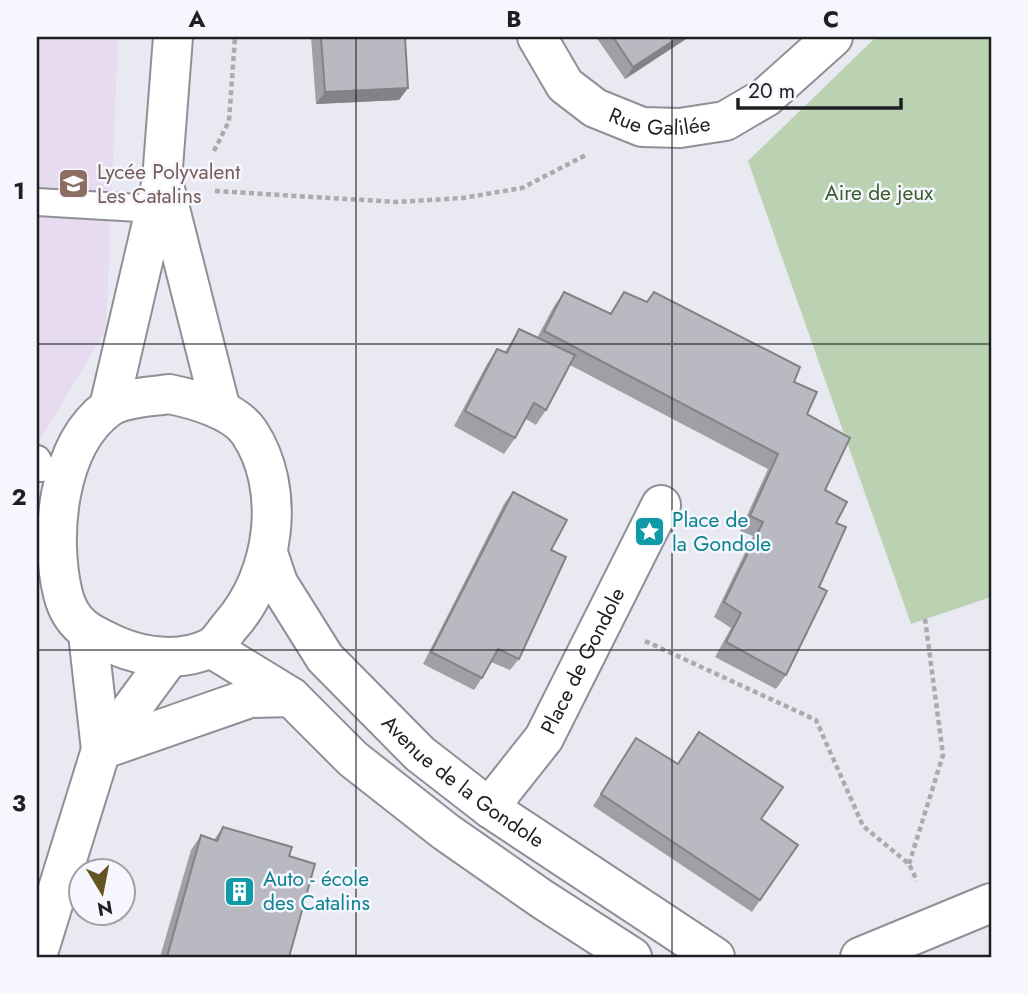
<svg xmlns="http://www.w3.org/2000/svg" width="1028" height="994" viewBox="0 0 1028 994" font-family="Jost,sans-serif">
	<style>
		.education { fill: #e6dbef }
		.green { fill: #bbd2b2 }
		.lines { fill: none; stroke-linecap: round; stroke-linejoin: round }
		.lane-casing { stroke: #8f8f97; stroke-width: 30 }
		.street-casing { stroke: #8f8f97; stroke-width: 42 }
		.secondary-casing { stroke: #8f8f97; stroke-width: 42 }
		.path { stroke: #aaaab1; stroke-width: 4.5; stroke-dasharray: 5 3.5; stroke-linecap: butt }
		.lane { stroke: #fff; stroke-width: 26 }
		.street { stroke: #fff; stroke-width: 38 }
		.secondary { stroke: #fff; stroke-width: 38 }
		.wall { fill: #9f9fa6 }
		.shaded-wall { fill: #828287 }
		.building { fill: #b9b9c1; stroke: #828287; stroke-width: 2 }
		.grid { fill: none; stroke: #1f1f22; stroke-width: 2; stroke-opacity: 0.55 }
		.labels { text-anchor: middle; stroke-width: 5; stroke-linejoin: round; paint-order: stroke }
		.street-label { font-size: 21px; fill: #1f1f22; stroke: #f6f6fe }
		.education-label { font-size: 21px; fill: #785e54; stroke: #f6f6fe; text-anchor: start }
		.park-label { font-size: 21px; fill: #3a5e2a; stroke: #f6f6fe }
		.culture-label { font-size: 21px; fill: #0d838f; stroke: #f6f6fe; text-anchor: start }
		.neatline { fill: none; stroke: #1f1f22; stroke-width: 2.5 }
		.grid-label { font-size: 23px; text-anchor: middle; font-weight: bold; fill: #1f1f22 }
	</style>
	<rect width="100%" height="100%" fill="#e9e9f1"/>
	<polygon class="education" points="37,37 118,37 106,330 40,440 37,442"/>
	<polygon class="green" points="876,37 991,37 991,597 911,624 748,161"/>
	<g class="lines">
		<defs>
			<g id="lane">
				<polyline points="37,202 156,209"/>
				<polyline points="37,459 42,468"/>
			</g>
			<g id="street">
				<path id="s1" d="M 537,37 L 565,85 L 595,108 L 642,127 L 680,128 L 725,121 L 766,97 L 833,37"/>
				<path id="s2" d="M 268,553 L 278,583 L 325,658 L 420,754 L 491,809 L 715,957"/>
				<polyline points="211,648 291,697 353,759 446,832 542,899 632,957"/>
				<polyline points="101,750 250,698 291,697"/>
				<path id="s3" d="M 491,809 L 502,791 L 544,738 L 661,505"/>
				<polyline points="860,957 991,903"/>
			</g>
			<g id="secondary">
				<polyline points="164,185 221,410"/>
				<path d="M 169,394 C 194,399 234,410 249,432 C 287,489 275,575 231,625 C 225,632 218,644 210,648 C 182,662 145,658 117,646 C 90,634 71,626 63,594 C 49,537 57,446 108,408 C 123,397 151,397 169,394 Z"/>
				<polyline points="109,407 162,180 173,37"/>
				<polyline points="88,634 101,750"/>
				<polyline points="37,956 101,750 169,658"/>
			</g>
		</defs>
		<use href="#lane" class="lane-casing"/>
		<use href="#street" class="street-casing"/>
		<use href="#secondary" class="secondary-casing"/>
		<g class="path">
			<polyline points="214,151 229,121 235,37"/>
			<polyline points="215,191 396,202 463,198 522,188 586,155"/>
			<polyline points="645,641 816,720 863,826 909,864 917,881"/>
			<polyline points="909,864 943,755 925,619"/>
		</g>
		<use href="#lane" class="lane"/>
		<use href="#street" class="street"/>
		<use href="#secondary" class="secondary"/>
	</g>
	<g class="wall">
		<polygon points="311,37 405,37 408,88 399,100 316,104"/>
		<polygon points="596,37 689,37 625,79"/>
		<polygon points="564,292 610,313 624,292 794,382 807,414 825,490 836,523 819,587 786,675 776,689 715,657 731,628 714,617 753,536 740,531 768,469 570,365 546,410 536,425 526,419 515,438 504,454 454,426 487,364 497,349 505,352 519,329 537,338 554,306"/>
		<polygon points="513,492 551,550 519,659 510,670 491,662 482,678 474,690 423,664 504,504"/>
		<polygon points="699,732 761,819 798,845 752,912 593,806 636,738 678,764"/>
		<polygon points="223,827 289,856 289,957 160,957 191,850 201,835 214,840"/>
	</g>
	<g class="shaded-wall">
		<polygon points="679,37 689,37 625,79 633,67"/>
		<polygon points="408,88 399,100 316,104 325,92"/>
	</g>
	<g class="building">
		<polygon points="321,37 405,37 408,88 325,92"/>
		<polygon points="613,37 679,37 633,67"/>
		<polygon points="564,292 611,314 624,292 647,302 654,292 800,367 794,382 817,392 807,414 850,438 825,490 847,502 836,523 846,527 819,587 827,591 786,675 726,642 741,613 724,602 763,522 750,516 778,454 544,331"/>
		<polygon points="519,329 575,355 546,410 534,403 515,438 465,411 497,349 507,353"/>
		<polygon points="513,492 567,520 551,550 566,557 519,659 498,649 482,678 431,652"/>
		<polygon points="699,732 783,787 761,819 798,845 760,900 601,794 636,738 678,764"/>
		<polygon points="223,827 292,847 289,856 315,864 289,957 167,957 201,835 217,841"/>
	</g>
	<path class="grid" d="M 356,37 L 356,957M 672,37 L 672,957M 37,344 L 991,344M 37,650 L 991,650"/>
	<defs>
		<symbol id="school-square" viewBox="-11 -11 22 22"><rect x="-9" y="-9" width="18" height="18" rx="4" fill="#8d6e63" stroke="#f6f6fe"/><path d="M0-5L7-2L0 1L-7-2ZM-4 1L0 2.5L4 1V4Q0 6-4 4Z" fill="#fff"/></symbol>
		<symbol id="sight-square" viewBox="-11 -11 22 22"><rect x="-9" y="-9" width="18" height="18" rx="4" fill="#0f9aa8" stroke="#f6f6fe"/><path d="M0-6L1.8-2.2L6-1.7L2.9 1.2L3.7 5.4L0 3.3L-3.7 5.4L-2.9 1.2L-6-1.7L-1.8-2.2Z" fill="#fff"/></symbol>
		<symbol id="building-square" viewBox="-11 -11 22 22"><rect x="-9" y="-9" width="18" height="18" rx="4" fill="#0f9aa8" stroke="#f6f6fe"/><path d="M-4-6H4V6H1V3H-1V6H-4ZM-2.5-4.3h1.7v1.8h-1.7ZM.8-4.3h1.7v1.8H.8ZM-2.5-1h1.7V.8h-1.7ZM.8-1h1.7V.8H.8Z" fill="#fff"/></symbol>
	</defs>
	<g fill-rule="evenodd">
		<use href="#school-square" x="56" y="166" width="35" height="35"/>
		<use href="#sight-square" x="632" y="514" width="35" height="35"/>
		<use href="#building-square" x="222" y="874" width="35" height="35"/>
	</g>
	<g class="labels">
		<g class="street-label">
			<text dy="7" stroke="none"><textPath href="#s1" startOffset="161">Rue Galilée</textPath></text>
			<text dy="7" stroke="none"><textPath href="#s3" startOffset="175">Place de Gondole</textPath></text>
			<text dy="7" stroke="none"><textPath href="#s2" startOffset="306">Avenue de la Gondole</textPath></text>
		</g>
		<g class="education-label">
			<text x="97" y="179">Lycée Polyvalent<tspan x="97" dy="24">Les Catalins</tspan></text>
		</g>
		<g class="park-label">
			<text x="879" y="200">Aire de jeux</text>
		</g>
		<g class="culture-label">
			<text x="672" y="527">Place de<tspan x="672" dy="24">la Gondole</tspan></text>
			<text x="263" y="886">Auto - école<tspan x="263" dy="24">des Catalins</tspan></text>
		</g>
	</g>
	<rect width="1028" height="994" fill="none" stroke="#f6f6fe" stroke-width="77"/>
	<g transform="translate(102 892) rotate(170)"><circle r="33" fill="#f6f6fe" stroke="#a0a0a6" stroke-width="2"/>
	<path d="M0-5L12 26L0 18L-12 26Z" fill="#645421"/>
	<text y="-10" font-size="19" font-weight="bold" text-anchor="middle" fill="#1f1f22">N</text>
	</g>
	<path d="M738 98v10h163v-10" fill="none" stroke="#1f1f22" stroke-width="3.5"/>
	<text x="748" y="98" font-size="21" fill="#1f1f22" stroke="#f6f6fe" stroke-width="5" paint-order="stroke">20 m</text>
	<rect x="38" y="38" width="952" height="918" class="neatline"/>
	<g class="grid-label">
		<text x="197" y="27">A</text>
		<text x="514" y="27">B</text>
		<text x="831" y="27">C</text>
		<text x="19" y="199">1</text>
		<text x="19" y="505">2</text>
		<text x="19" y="811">3</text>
	</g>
</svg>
